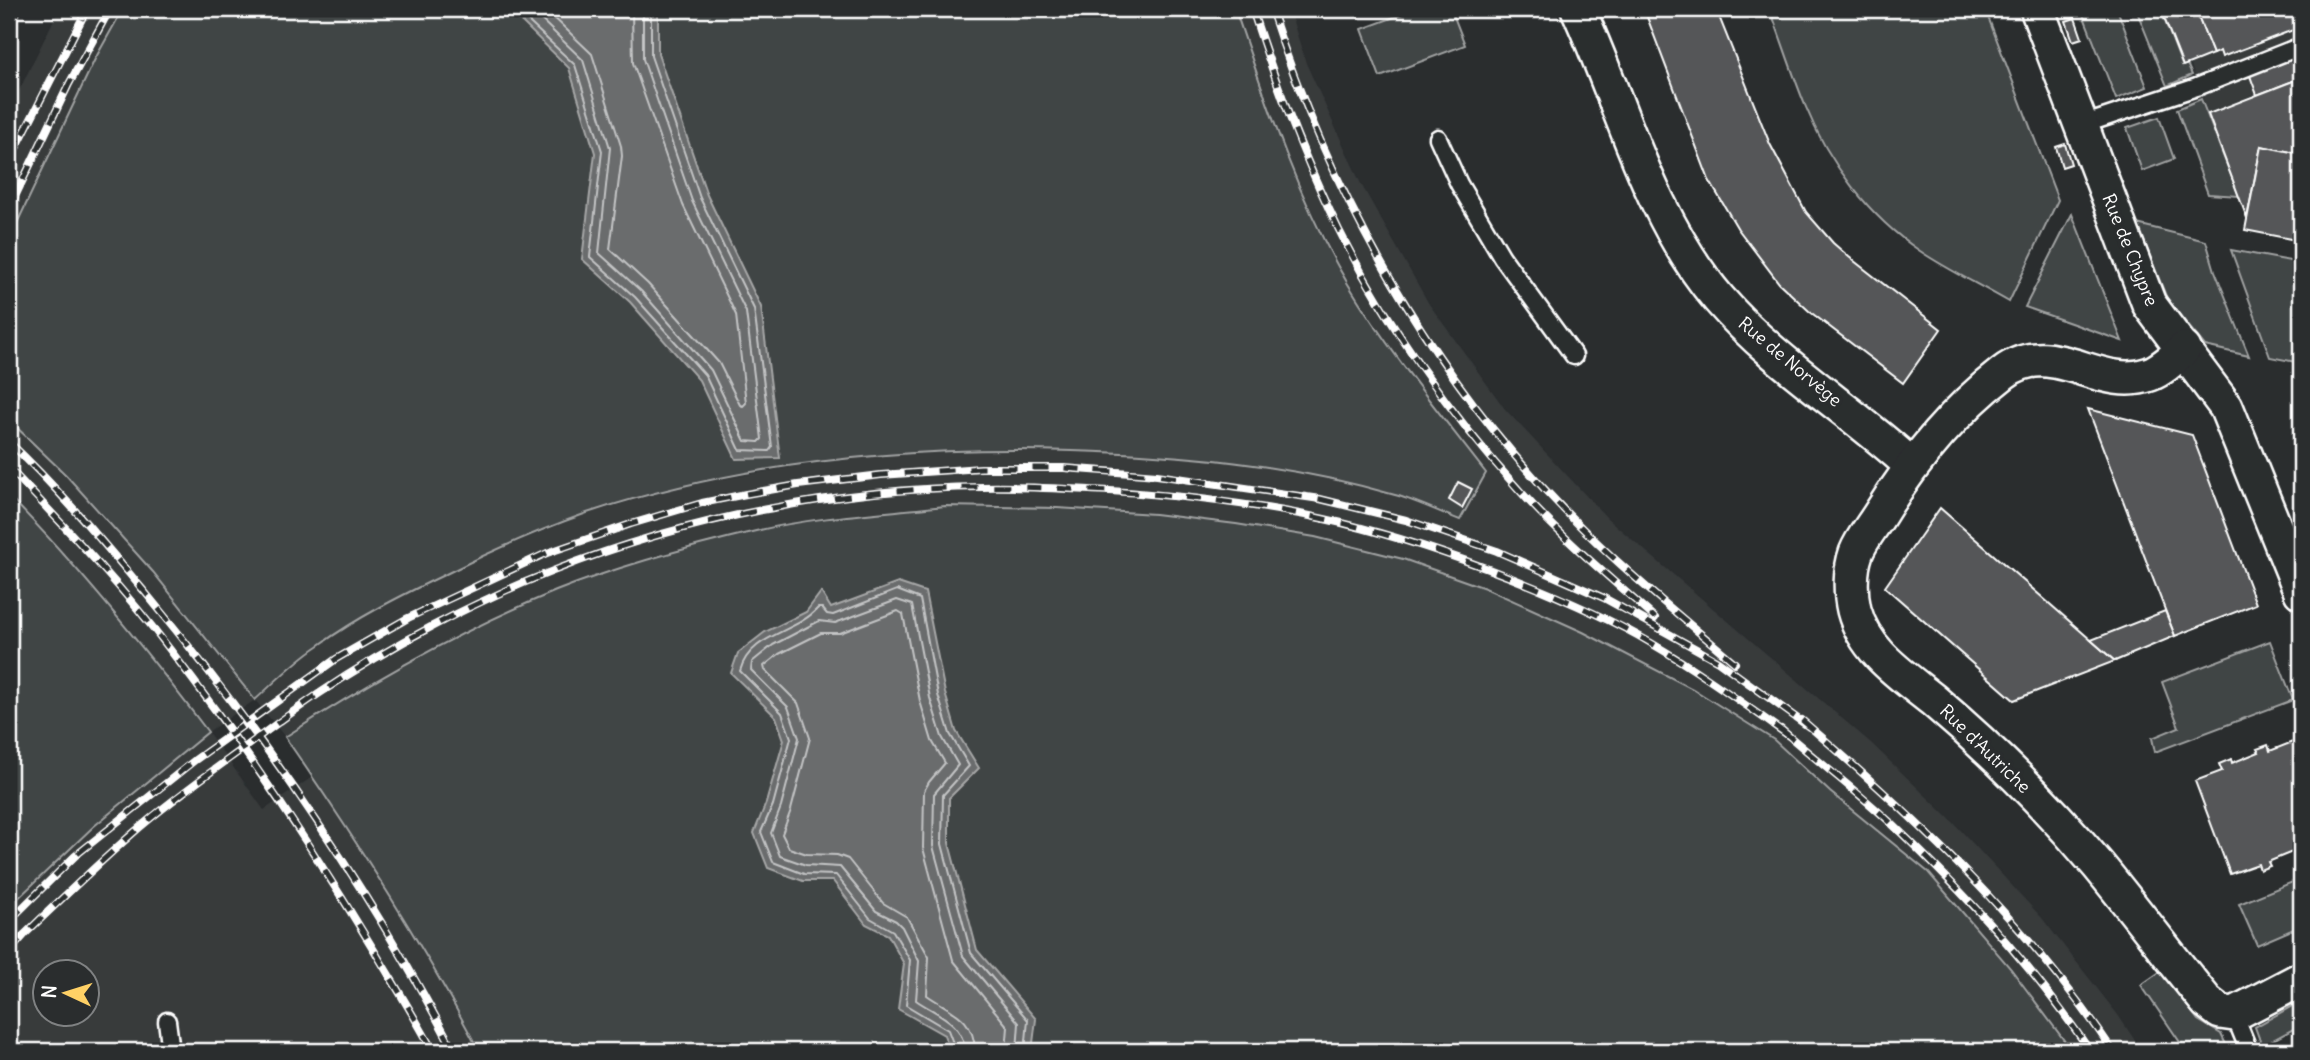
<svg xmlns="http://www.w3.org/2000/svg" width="2310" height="1060" viewBox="0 0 2310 1060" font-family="Delius,sans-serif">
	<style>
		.built { fill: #373a3b; fill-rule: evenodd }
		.green { fill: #414445; stroke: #a0a2a2; stroke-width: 2 }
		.water { fill: #6a6c6d; stroke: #a6a7a7; stroke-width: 2 }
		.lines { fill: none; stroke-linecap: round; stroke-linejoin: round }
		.shore { stroke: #c3c4c5; stroke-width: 2 }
		.building { fill: #555758; stroke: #fff; stroke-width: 2 }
		.service-casing { stroke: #fff; stroke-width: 21 }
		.minor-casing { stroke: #fff; stroke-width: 38 }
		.service { stroke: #2a2d2e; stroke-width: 16 }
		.minor { stroke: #2a2d2e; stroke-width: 33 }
		.rail-casing { stroke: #fff; stroke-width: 8 }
		.rail { stroke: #2a2d2e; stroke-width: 5; stroke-dasharray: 16; stroke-linecap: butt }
		.labels { text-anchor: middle; stroke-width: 7; stroke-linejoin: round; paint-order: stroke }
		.street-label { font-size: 18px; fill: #fff; stroke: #2a2d2e }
	</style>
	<rect width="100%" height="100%" fill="#2a2d2e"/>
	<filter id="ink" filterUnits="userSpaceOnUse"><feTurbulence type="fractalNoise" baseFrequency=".0143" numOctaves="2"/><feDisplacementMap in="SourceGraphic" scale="14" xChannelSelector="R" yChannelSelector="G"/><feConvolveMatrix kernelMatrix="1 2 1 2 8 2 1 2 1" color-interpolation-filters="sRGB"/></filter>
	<g filter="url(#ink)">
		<g class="built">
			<polygon points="59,9 123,9 95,59 9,240 9,111"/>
			<path d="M 1235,9 L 1289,9 L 1306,63 L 1361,184 L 1429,304 L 1505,409 L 1607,518 L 1871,743 L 1953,822 L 2042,918 L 2118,1015 L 2142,1051 L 2072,1051 L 2011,969 L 1928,872 L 1830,792 L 1774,740 L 1403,559 L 1315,537 L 1236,524 L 1155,514 L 1057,508 L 945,506 L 763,529 L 625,567 L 427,653 L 353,693 L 285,737 L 255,700 L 208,732 L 264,810 L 312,777 L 389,894 L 447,991 L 479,1051 L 9,1051 L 9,907 L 93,827 L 207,732 L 151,658 L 36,524 L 9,496 L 9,420 L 66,475 L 153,572 L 255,699 L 316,646 L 392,600 L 493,551 L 586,514 L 683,486 L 808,464 L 913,452 L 1019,449 L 1116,452 L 1207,459 L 1306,473 L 1396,495 L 1460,520 L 1409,374 L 1347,283 L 1307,202 L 1273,121 ZM 46,972 L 88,972 L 88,1014 L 46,1014 Z"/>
			<polygon points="2171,9 2301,9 2301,74 2208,114"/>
		</g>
		<g class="green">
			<path d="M 123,9 L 1235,9 C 1266,101 1298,200 1348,284 C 1388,350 1438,411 1486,473 L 1460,520 C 1439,512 1417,501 1395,495 C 1290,464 1181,454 1072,451 C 910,446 742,462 587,513 C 539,530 491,551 446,574 C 402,595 358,617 318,646 C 295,661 275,682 255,700 L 153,572 L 66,475 L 9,420 L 9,240 L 95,59 Z"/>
			<polygon points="1416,9 1451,9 1465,45 1380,77 1362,29"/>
			<path d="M 1770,9 L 1985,9 L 2058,200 L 2009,302 C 1980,285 1948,270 1920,251 C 1869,217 1828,162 1805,105 C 1792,73 1782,41 1770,9 Z"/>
			<polygon points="2081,9 2117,9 2147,87 2116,99"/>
			<polygon points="2136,9 2164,9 2161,11 2182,65 2187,64 2192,75 2167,86"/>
			<polygon points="2201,99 2239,196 2208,194 2177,109"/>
			<polygon points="2159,117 2174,159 2142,171 2127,128"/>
			<polygon points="2072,214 2122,341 2025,307"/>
			<polygon points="2137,224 2206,241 2215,271 2249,356 2205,346 2168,301"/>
			<polygon points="2231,250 2301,263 2301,363 2270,357"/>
			<path d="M 9,496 C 81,569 146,650 208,732 L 93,827 L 9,907 Z"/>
			<path d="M 945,506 L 1057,508 L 1155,514 L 1236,524 L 1315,537 L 1403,559 L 1485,588 L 1583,632 L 1693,689 L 1774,740 L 1830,792 L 1928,872 L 2011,969 L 2072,1051 L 479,1051 C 422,942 355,838 285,737 C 371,681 461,630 556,591 C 621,565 692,546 760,530 C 820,516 884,513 945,506 Z"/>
			<polygon points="2270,641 2293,700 2155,752 2152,738 2179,727 2162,682"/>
			<polygon points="2295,881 2301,899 2301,926 2257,945 2239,904"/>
			<polygon points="2161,971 2198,1020 2221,1034 2229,1051 2186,1051 2141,985"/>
			<polygon points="2301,1001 2301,1025 2262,1046 2255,1027"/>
		</g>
		<g class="water">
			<polygon points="504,9 658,9 658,54 707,195 761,307 780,458 736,459 699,380 630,302 582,259 595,153 569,68 523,23"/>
			<polygon points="898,583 925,592 945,693 956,731 979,768 949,798 949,843 977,950 1036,1019 1032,1051 950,1051 944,1035 898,1009 904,964 888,935 866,924 833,881 803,881 768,868 754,833 766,803 784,740 776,717 731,673 738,653 765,632 806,612 821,592 831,608"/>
		</g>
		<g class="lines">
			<g class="shore">
				<polyline points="515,9 575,65 602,151 590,257 635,297 705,375 740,450 769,451 772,447 754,309 700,198 651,56 651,9"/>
				<polyline points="530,9 583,60 610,148 599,253 641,291 711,370 745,441 759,442 762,439 746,312 692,201 643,59 643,9"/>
				<polyline points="545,9 592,54 621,146 622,156 610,249 648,284 719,363 740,405 743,406 746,403 736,315 683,205 633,63 632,9"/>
				<path d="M 956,1051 L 948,1030 L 906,1005 L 910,960 L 893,931 L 870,918 L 836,875 L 804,874 L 773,862 L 761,832 L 773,805 L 791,738 L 782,713 L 740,671 C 750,634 796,633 818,608 L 822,608 L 827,614 L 833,615 L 897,590 L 920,599 L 938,695 L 950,734 L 969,766 L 943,795 L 942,844 L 971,953 L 1028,1020 L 1025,1051"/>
				<path d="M 965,1051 C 963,1021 937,1015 916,1000 L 919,961 L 902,927 L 896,921 L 876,911 L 840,867 L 806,865 L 780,856 L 771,833 L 781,807 L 799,738 L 788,707 L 751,670 L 752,662 L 773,645 L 819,621 L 835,623 L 897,600 L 912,605 L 930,698 L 942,737 L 958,765 L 934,794 L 933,846 L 963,956 L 1019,1023 L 1017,1051"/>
				<path d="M 975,1051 C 974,1016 951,1012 927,995 L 929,957 L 907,917 L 883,903 L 848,859 L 837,855 L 807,854 L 789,848 L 782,834 L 791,810 L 810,738 L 798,703 L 765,670 L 764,666 L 779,654 L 821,633 L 840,633 L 898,611 L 903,614 L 920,701 L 932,741 L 945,763 L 929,782 L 924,791 L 923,848 L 953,960 L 1008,1027 L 1006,1051"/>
			</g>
		</g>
		<g class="building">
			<polygon points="1644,9 1716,9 1770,144 1806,212 1833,243 1849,257 1941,329 1903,383 1809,311 1779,283 1738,229 1709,180"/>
			<polygon points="2164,9 2195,9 2213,54 2183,66 2161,10"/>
			<polygon points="2195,9 2301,9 2301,27 2222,57 2220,51 2213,54"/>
			<polygon points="2075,18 2082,38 2073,41 2066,21"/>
			<polygon points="2301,53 2301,78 2257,95 2249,73"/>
			<polygon points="2301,78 2301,154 2261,146 2247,218 2208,114"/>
			<polygon points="2065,144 2071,164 2062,167 2056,147"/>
			<polygon points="2261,146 2301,154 2301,241 2245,230"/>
			<polygon points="2088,409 2192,435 2256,604 2175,636"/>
			<polygon points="1458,482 1472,489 1462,508 1449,500"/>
			<polygon points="1940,508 2091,640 2115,661 2014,700 1885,587"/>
			<polygon points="2165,611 2175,636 2115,661 2091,640"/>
			<polygon points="2295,741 2301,757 2301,854 2299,855 2297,850 2268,862 2270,866 2260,870 2258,864 2230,874 2195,781 2222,771 2219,764 2231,759 2232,763 2259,752 2257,749 2268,745 2270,751"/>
		</g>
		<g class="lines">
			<defs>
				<g id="service">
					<polyline points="9,14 11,9"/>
					<polyline points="2082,125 2197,87 2301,46"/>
					<polyline points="1438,138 1459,184 1502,257 1574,356"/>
					<polyline points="2234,1014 2249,1051"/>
					<polyline points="167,1021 171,1051"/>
				</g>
				<g id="minor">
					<path d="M 1578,9 C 1622,105 1649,217 1719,299 C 1774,363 1849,408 1911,465"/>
					<polyline points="2037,9 2149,304 2226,407 2301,592"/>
					<path d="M 2184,349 C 2174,358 2163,369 2150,374 C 2099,393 2052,335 2003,373 C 1951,413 1912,462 1878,517 C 1871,528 1861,540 1856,553 C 1850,570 1850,593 1854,610 C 1865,652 1902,675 1933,700 C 1991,749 2049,807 2098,865 C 2135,910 2170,957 2207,1002 L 2220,1012 L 2234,1014 L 2301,979"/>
				</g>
			</defs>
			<use href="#service" class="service-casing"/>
			<use href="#minor" class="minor-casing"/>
			<use href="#service" class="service"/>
			<use href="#minor" class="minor"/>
			<defs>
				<g id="rail">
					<path d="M 1252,9 C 1276,84 1304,159 1339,230 C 1384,320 1452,417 1520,491 C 1561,537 1609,577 1655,618"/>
					<path d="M 1271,9 C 1332,198 1430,373 1569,515 C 1621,568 1679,615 1735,663"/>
					<polyline points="9,162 87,9"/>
					<polyline points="9,209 69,84 110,9"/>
					<path d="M 9,442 C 57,487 101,540 144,591 C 262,733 368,887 454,1051"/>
					<path d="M 9,468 C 65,527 122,586 171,651 C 245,747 312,847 374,950 C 394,984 415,1017 433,1051"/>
					<path d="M 1802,720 C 1917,819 2028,924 2113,1051"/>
					<path d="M 1781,729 C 1817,761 1856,790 1891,823 C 1964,892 2034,967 2090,1051"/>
					<polyline points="9,921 75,856 195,760 336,659 408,618 547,553 631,524 702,503 746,494 798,485 881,475 981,468 1064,468 1157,475 1320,499 1406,520 1497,551 1604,598 1718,661 1809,727"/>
					<path d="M 9,952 L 25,934 C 60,900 96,866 132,834 C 166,804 204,777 241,750 C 267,731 293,711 320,693 C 390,646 475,601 553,571 C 686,518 841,488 983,487 C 1025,486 1068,489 1110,491 C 1188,496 1266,505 1342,523 C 1399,537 1455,556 1509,577 C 1557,596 1607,617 1651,643 C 1699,671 1744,704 1789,736"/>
				</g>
			</defs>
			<use href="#rail" class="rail-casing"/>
			<use href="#rail" class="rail"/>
		</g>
	</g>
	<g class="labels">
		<g class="street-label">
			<text transform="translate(2130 250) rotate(68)" y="6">Rue de Chypre</text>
			<text transform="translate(1790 362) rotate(40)" y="6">Rue de Norvège</text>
			<text transform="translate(1985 749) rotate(44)" y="6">Rue d'Autriche</text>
		</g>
	</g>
	<rect width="2310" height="1060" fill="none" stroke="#2a2d2e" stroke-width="35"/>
	<rect x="18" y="18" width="2275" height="1025" fill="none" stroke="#fff" stroke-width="2.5" filter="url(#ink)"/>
	<g transform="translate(66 993) rotate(274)"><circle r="33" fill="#2a2d2e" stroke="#7f8182" stroke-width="2"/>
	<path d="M0-5L12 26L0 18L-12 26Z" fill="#ffd166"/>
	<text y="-10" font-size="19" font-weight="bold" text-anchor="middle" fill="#ffffff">N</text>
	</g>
</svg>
